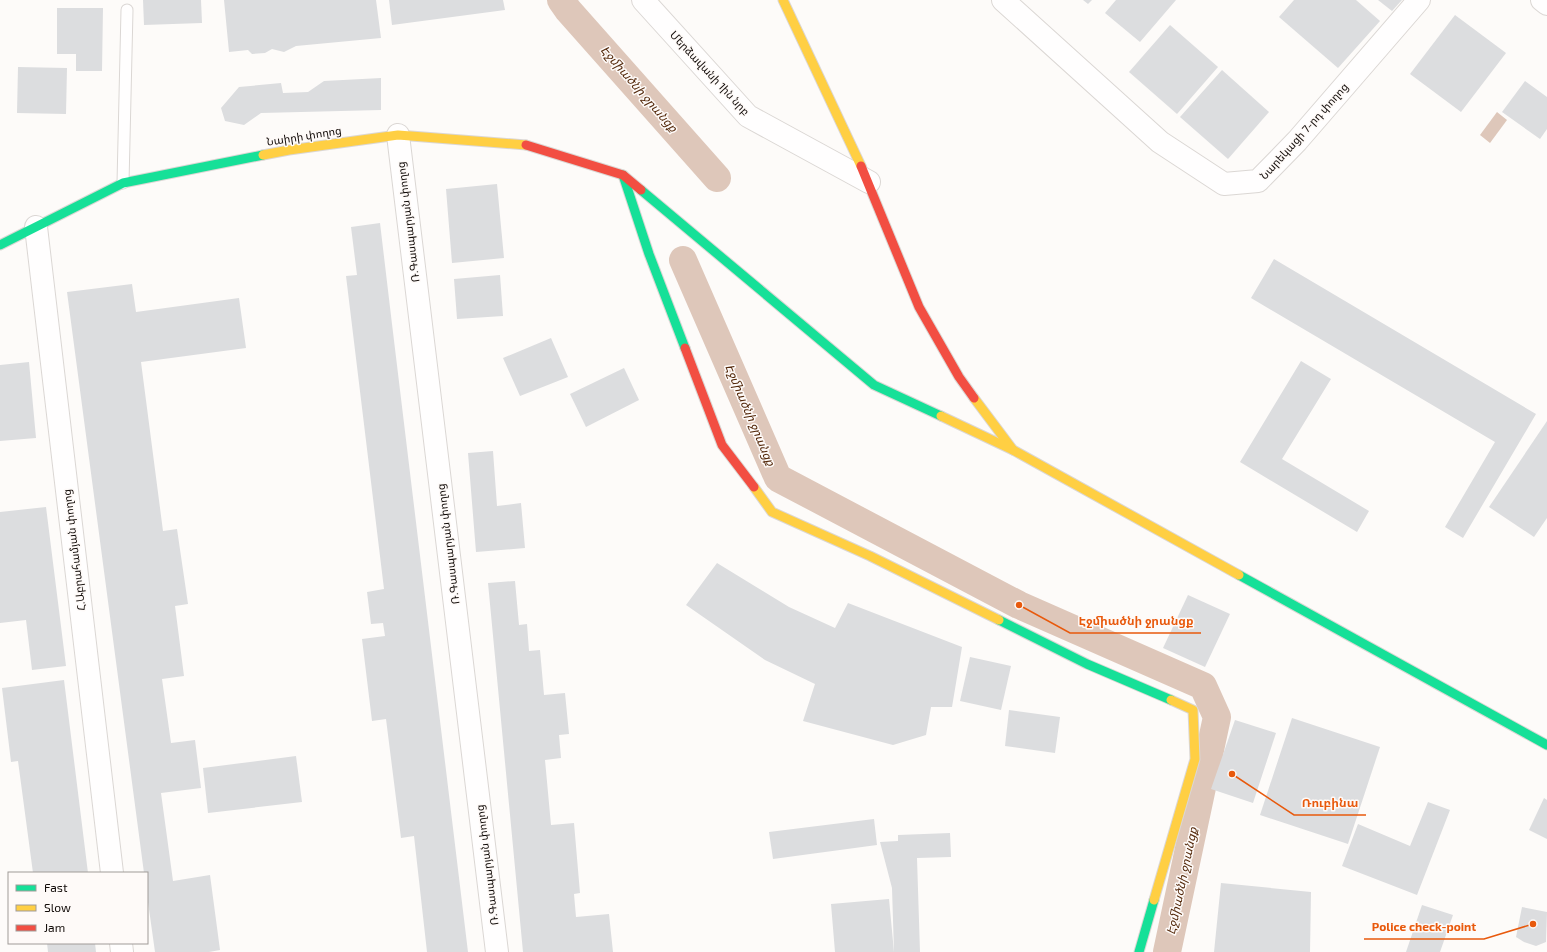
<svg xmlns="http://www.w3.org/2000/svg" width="1547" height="952" viewBox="0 0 1547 952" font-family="'Exo 2','Noto Sans Armenian',sans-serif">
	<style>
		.water { fill: #dec7ba }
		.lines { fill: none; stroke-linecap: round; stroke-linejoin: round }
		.canal { stroke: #dec7ba; stroke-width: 28 }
		.building { fill: #dcdddf }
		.lane-casing { stroke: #dbd7d4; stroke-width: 13 }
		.street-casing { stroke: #dbd7d4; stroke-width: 24 }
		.fast-casing { stroke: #dbd7d4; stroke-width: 11 }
		.slow-casing { stroke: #dbd7d4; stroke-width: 11 }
		.jam-casing { stroke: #dbd7d4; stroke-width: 11 }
		.lane { stroke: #fffefe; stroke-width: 11 }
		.street { stroke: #fffefe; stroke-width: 22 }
		.fast { stroke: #16e098; stroke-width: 9 }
		.slow { stroke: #ffcf43; stroke-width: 9 }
		.jam { stroke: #f24e42; stroke-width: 9 }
		.labels { text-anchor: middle; stroke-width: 3; stroke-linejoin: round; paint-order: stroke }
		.street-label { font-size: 11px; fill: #120c09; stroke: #fefaf8 }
		.water-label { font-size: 12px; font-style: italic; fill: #53280a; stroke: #fefaf8 }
		.leader { fill: none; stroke: #e8590c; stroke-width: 1.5 }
		.callout-dot { fill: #e8590c; stroke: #fefaf8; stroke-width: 1.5 }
		.callout-label { font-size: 12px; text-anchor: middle; font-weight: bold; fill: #e8590c; stroke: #fefaf8; stroke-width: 3; stroke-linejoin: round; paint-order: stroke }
	</style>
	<rect width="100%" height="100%" fill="#fdfbf9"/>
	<polygon class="water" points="1497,112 1507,120 1490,143 1480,135"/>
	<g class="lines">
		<g class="canal">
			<polyline points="561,0 568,10 717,178"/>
			<polyline points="683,260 778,478 1019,605 1203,686 1217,717 1167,952"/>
		</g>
	</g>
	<g class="building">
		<polygon points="143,0 201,0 202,23 144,25"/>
		<polygon points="224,0 376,0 381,38 296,46 284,52 272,49 265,53 252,54 248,50 229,52"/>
		<polygon points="389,0 503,0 505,10 392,25"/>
		<polygon points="1083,0 1092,0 1088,4"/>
		<polygon points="1116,0 1176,0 1140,42 1105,13"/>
		<polygon points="1294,0 1356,0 1380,21 1338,68 1279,17"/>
		<polygon points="1378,0 1402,0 1392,11"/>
		<polygon points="57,8 103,8 102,71 76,71 76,54 57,54"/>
		<polygon points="1455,15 1506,53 1461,112 1410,74"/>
		<polygon points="1170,25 1218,67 1177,114 1129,72"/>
		<polygon points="18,67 67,68 66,114 17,113"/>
		<polygon points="1222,70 1269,112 1228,159 1180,117"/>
		<polygon points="381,78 381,110 261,113 244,125 225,121 221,108 239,87 281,83 283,93 308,92 324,81"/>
		<polygon points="1525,81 1547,97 1547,129 1540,139 1502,112"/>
		<polygon points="497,184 504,258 452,263 446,189"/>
		<polygon points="380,223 392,324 468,952 427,952 414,836 401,838 386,719 372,721 362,639 385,636 383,623 371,624 367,592 384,589 346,276 357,275 351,227"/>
		<polygon points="1274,259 1536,414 1463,538 1445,527 1495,442 1251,298"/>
		<polygon points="500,275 503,316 457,319 454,279"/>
		<polygon points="132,284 136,312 239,298 246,348 141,362 163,531 177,529 188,604 175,606 184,676 162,679 171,743 195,740 201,788 161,793 173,881 210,875 220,950 209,952 155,952 147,895 147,873 144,873 67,292"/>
		<polygon points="551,338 568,377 520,396 503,358"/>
		<polygon points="1301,361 1331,379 1282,459 1369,511 1357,532 1240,462"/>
		<polygon points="29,362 36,438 0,441 0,365"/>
		<polygon points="624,368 639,400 586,427 570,394"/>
		<polygon points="1547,421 1547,518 1534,537 1489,507"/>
		<polygon points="493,451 497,506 521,503 525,548 476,552 468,453"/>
		<polygon points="46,507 66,666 32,670 26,620 0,623 0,512"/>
		<polygon points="717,563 789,607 835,628 848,603 962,647 952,707 931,707 926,735 893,745 803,721 815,684 765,660 686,605"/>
		<polygon points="515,581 519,625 527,624 529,651 540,650 544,695 565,693 569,734 559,735 561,758 545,760 551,825 574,823 580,893 574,894 576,917 609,914 613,952 523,952 488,583"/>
		<polygon points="1188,595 1230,614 1205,667 1163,648"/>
		<polygon points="970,657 1011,666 1001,710 960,701"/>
		<polygon points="64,680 88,873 33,873 18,761 11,762 2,688"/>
		<polygon points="1009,710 1060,717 1055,753 1005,746"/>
		<polygon points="1292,718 1380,747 1348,844 1260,815"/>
		<polygon points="1235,720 1276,733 1253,803 1211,789"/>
		<polygon points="296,756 302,802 208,813 203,768"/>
		<polygon points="1544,798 1547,800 1547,839 1529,830"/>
		<polygon points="1428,802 1450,810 1417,895 1342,866 1358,824 1410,846"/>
		<polygon points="874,819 877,845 773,859 769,832"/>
		<polygon points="950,833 951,857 917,858 920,952 894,952 892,888 880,842 898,841 898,835"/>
		<polygon points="1221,883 1311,892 1310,952 1214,952"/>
		<polygon points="889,899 894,952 835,952 831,904"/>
		<polygon points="1422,905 1453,915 1440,952 1406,952"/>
		<polygon points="1522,907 1547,912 1546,942 1536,946 1524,942 1516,937"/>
		<polygon points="47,943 95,943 96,952 48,952"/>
	</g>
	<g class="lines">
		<defs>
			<polyline id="lane" points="123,183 127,10"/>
			<g id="street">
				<polyline points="643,0 748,116 869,182"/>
				<polyline points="1003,0 1160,142 1224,184 1258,181 1297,141 1419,0"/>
				<polyline points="1542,0 1547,4"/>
				<polyline points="398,135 497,952"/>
				<polyline points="36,227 112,873"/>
				<polyline points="121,943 122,952"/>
			</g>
			<g id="fast">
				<polyline points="623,175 649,254 685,348"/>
				<polyline points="641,190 874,385 941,416"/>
				<polyline points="0,245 123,183 263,155"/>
				<polyline points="1239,575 1547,745"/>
				<polyline points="999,620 1087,664 1171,700"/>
				<polyline points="1139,952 1154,900"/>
			</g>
			<g id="slow">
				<polyline points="783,0 861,166"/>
				<polyline points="263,155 289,150 398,135 526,145"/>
				<polyline points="974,398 1013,450 1239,575"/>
				<polyline points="941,416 1013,450"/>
				<polyline points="754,487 772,512 870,556 999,620"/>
				<polyline points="1154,900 1195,759 1193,710 1171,700"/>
			</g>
			<g id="jam">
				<polyline points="526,145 623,175 641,190"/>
				<polyline points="861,166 919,307 959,377 974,398"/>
				<polyline points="685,348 722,445 754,487"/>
			</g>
		</defs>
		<use href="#lane" class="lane-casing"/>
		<use href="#street" class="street-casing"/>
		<use href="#fast" class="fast-casing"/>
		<use href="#slow" class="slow-casing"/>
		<use href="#jam" class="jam-casing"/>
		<use href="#lane" class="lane"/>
		<use href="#street" class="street"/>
		<use href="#fast" class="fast"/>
		<use href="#slow" class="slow"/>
		<use href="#jam" class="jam"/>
	</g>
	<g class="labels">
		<g class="street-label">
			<text transform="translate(710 73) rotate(47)" y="4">Մերձավանի 1ին նրբ</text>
			<text transform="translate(1304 131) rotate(-48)" y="4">Նարեկացի 7-րդ փողոց</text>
			<text transform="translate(304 136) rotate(-9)" y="4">Նաիրի փողոց</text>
			<text transform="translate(408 222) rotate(-97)" y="4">Ռ.Գասպարյան փողոց</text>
			<text transform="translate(448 544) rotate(-97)" y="4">Ռ.Գասպարյան փողոց</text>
			<text transform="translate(74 550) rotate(-97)" y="4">Հ.Աբրահամյան փողոց</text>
			<text transform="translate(487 865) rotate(-97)" y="4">Ռ.Գասպարյան փողոց</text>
		</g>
		<g class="water-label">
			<text transform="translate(639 89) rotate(49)" y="4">Էջմիածնի ջրանցք</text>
			<text transform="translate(750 415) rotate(67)" y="4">Էջմիածնի ջրանցք</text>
			<text transform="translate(1182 881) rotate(-78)" y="4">Էջմիածնի ջրանցք</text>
		</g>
	</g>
	<path class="leader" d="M1019 605L1070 633H1201M1232 774L1294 815H1366M1533 924L1484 939H1364"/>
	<g class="callout-dot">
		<circle cx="1019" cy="605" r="4"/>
		<circle cx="1232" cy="774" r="4"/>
		<circle cx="1533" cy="924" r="4"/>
	</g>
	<g class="callout-label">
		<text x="1136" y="625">Էջմիածնի ջրանցք</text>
		<text x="1330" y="807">Ռուբինա</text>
		<text x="1424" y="931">Police check-point</text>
	</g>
	<rect x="8" y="872" width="140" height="72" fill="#fefaf8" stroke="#a09b98"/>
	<rect x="16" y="885" width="20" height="6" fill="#16e098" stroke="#a09b98"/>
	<text x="44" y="892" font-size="12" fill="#120c09">Fast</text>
	<rect x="16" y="905" width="20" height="6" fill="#ffcf43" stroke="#a09b98"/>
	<text x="44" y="912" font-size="12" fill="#120c09">Slow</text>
	<rect x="16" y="925" width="20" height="6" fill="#f24e42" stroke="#a09b98"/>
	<text x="44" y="932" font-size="12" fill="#120c09">Jam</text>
</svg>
